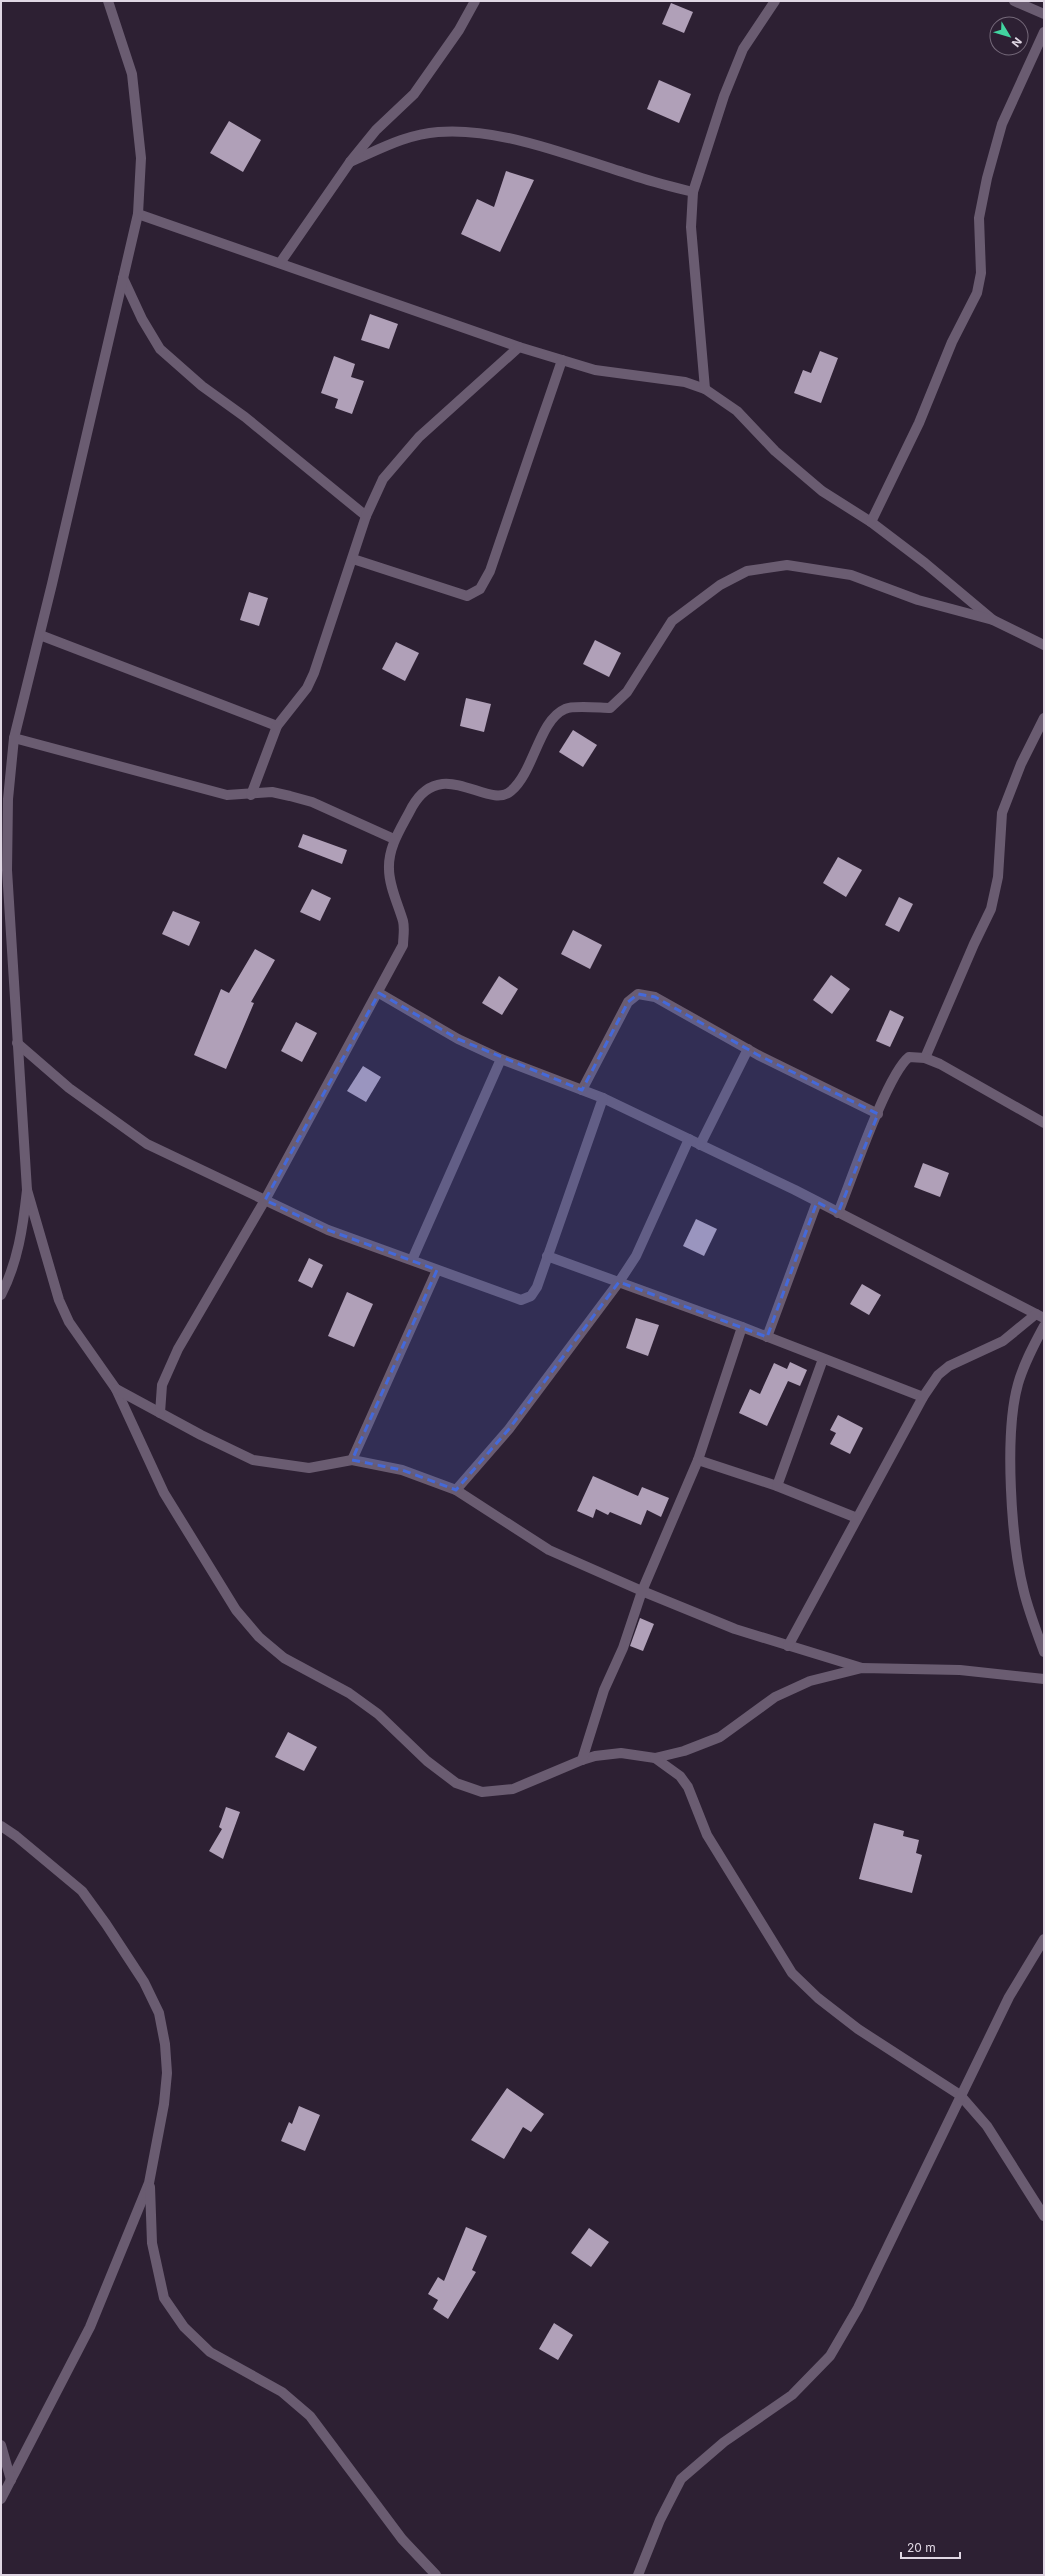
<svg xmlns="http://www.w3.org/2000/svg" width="1045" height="2576" viewBox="0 0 1045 2576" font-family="Inter,sans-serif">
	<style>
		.building { fill: #b0a0b8 }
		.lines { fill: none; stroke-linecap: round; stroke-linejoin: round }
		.minor { stroke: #6a5c71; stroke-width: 10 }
		.marked { fill: #4469da; fill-opacity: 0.2; stroke: #4469da; stroke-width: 3; stroke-dasharray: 8 5; stroke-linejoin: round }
	</style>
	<rect width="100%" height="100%" fill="#2d2033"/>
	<g class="building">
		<polygon points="671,3 693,12 684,33 662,24"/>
		<polygon points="659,80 691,94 679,123 647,109"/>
		<polygon points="229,121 261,140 243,172 210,153"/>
		<polygon points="506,171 534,180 500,252 461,234 477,199 494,207"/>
		<polygon points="370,314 398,324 389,349 361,340"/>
		<polygon points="820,351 838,358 821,403 794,393 803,370 811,373"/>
		<polygon points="334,356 355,364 351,377 364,381 352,414 335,408 338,399 321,393"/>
		<polygon points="249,592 268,598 259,626 240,620"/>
		<polygon points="595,640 621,653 609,677 583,664"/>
		<polygon points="396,642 419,653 405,681 382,669"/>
		<polygon points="466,698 491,704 484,732 460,726"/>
		<polygon points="573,730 597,745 583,767 559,752"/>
		<polygon points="303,834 347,850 342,864 298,847"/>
		<polygon points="838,857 862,870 846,897 823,883"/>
		<polygon points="312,889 331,898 320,921 300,912"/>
		<polygon points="899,897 913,904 899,932 885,925"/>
		<polygon points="173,911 200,922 189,946 162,934"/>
		<polygon points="573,930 602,945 590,969 561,954"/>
		<polygon points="255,949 275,960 251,1002 254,1003 226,1069 194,1055 221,989 229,993"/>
		<polygon points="831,975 850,989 832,1014 813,1000"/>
		<polygon points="499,976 518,989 502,1015 482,1003"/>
		<polygon points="890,1010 904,1017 890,1047 876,1041"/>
		<polygon points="296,1022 317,1033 302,1062 281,1051"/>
		<polygon points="363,1066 381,1077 366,1102 347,1091"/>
		<polygon points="923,1163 949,1173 940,1197 914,1187"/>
		<polygon points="696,1219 717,1229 704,1256 683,1246"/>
		<polygon points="309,1258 323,1265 312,1288 298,1281"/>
		<polygon points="862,1284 881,1295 869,1315 850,1304"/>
		<polygon points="347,1292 373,1304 354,1347 328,1336"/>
		<polygon points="636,1318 659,1325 648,1356 626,1348"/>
		<polygon points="790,1362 807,1370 800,1386 788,1381 767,1426 739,1413 750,1389 760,1394 774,1363 787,1369"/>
		<polygon points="838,1415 863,1428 850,1454 830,1444 836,1433 830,1430"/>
		<polygon points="593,1476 638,1496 642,1487 669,1498 661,1517 647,1510 641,1525 610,1512 608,1515 596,1509 593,1518 577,1511"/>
		<polygon points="640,1618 654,1624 643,1651 630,1646"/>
		<polygon points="288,1732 317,1747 304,1771 275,1757"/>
		<polygon points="226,1807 240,1812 223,1859 209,1851 222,1829 219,1827"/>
		<polygon points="874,1823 904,1831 903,1836 919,1840 916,1853 922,1855 912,1893 859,1879"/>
		<polygon points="507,2088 544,2114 531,2132 523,2127 504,2159 471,2140"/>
		<polygon points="299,2106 320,2115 305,2151 281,2141 289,2122 292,2124"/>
		<polygon points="466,2227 487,2236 472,2270 476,2272 448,2319 433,2309 438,2300 428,2294 438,2277 444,2281"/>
		<polygon points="589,2228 609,2242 591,2267 571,2253"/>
		<polygon points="554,2323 573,2335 558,2360 539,2349"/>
	</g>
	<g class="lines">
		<g class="minor">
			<polyline points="1014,1 1044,14"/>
			<path d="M 350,162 C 378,150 407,134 438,132 C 502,127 572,157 632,175 C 652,182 673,187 693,192"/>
			<polyline points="138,214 519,347 595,370 685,382 705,389 737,411 775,451 822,491 871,522 925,563 993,620 1044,645"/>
			<polyline points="280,263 350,162 376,130 414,94 459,30 475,1"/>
			<polyline points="123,278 142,319 160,349 202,386 245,417 366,516"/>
			<polyline points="705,389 691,227 693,192 724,96 743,49 775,1"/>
			<polyline points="871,522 919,423 952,342 977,293 981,273 979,218 987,178 1002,124 1044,32"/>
			<polyline points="353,559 467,596 480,589 490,571 562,360"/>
			<polyline points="40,635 277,726"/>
			<polyline points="14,738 227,795 272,792 290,796 312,802 394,839"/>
			<polyline points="251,795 277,726 307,688 314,673 366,516 383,479 419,437 519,347"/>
			<polyline points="379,993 458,1039 501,1059 603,1098 795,1190 1044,1318"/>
			<polyline points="17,1043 69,1088 147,1144 328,1230 521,1300 531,1296 537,1287 603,1098"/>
			<polyline points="925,1058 974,944 991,909 998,877 1002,813 1021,764 1044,718"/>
			<polyline points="582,1090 628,1002 638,994 655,997 758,1055 878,1114"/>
			<polyline points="700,1145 748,1049"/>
			<polyline points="27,1190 59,1300 69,1322 116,1389 164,1493 236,1610 259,1637 284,1658 349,1693 378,1714 427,1761 456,1783 482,1792 513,1789 582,1760 595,1756 621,1753 655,1758 684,1751 720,1737 775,1697 810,1681 862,1668 960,1670 1044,1679"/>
			<path d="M 838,1213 C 851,1181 887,1074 909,1057 L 925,1058 L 940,1064 L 1044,1123"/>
			<polyline points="547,1256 742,1327 923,1397"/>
			<polyline points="412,1260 501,1059"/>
			<path d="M 1,1295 C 18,1262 23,1227 27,1190 L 7,870 L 8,799 L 14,738 L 52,584 L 138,214 L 141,158 L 132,74 L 108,1"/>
			<path d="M 1044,1326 C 1034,1345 1024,1363 1018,1384 C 1004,1434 1011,1541 1024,1592 C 1029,1612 1037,1633 1044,1652"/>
			<polyline points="767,1337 817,1202"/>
			<polyline points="116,1389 201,1435 253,1460 309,1468 352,1460 402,1470 456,1490 549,1550 642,1591 735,1629 862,1668"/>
			<path d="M 160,1413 L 162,1385 L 178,1349 L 265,1200 L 403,945 C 403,938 405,929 403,921 C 398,904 389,886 389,869 C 388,846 402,827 412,807 C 442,754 488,811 511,791 C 534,772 539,720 565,709 C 573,705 601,708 610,708 L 627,692 L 672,621 L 720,585 L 747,571 L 787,565 L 851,575 L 918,600 L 993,620"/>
			<polyline points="352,1460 437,1270"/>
			<polyline points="698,1460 777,1486 857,1518"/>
			<polyline points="777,1486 823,1359"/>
			<polyline points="456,1490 509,1429 619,1282 636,1256 689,1139"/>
			<polyline points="788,1646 923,1397 938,1375 949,1366 1003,1341 1036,1314"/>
			<polyline points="655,1758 680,1776 688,1787 707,1835 792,1973 818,1998 858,2029 960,2095 987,2126 1044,2216"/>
			<polyline points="582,1760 604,1690 623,1648 642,1591 698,1460 742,1327"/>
			<polyline points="1,1826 16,1836 82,1891 106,1924 144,1982 159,2013 165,2044 167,2073 164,2104 149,2183 90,2327 1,2499"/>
			<polyline points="150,2187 152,2243 164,2298 184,2327 210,2352 282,2392 310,2416 402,2539 436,2575"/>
			<polyline points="1,2445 11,2480"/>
			<polyline points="638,2575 660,2520 681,2479 724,2442 792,2395 830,2356 858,2308 1009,1997 1044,1939"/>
		</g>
	</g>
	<path class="marked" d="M 379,993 L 458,1039 L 582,1090 L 628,1002 L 638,994 L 655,997 L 758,1055 L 878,1114 L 838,1213 L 817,1202 L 767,1337 L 619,1282 L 509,1429 L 456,1490 L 402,1470 L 352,1460 L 437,1270 L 328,1230 L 265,1200 Z"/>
	<rect width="1045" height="2576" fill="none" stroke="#e0d7e4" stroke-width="4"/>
	<g transform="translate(1009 36) rotate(128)"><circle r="19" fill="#2d2033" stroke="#75697a"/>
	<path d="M0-3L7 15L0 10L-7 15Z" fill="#42d4a0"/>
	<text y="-6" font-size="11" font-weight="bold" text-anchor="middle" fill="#e0d7e4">N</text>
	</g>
	<path d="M901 2552v6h59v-6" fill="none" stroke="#e0d7e4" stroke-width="2"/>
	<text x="907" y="2552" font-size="12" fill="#e0d7e4" stroke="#2d2033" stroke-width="3" paint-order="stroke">20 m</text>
</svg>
